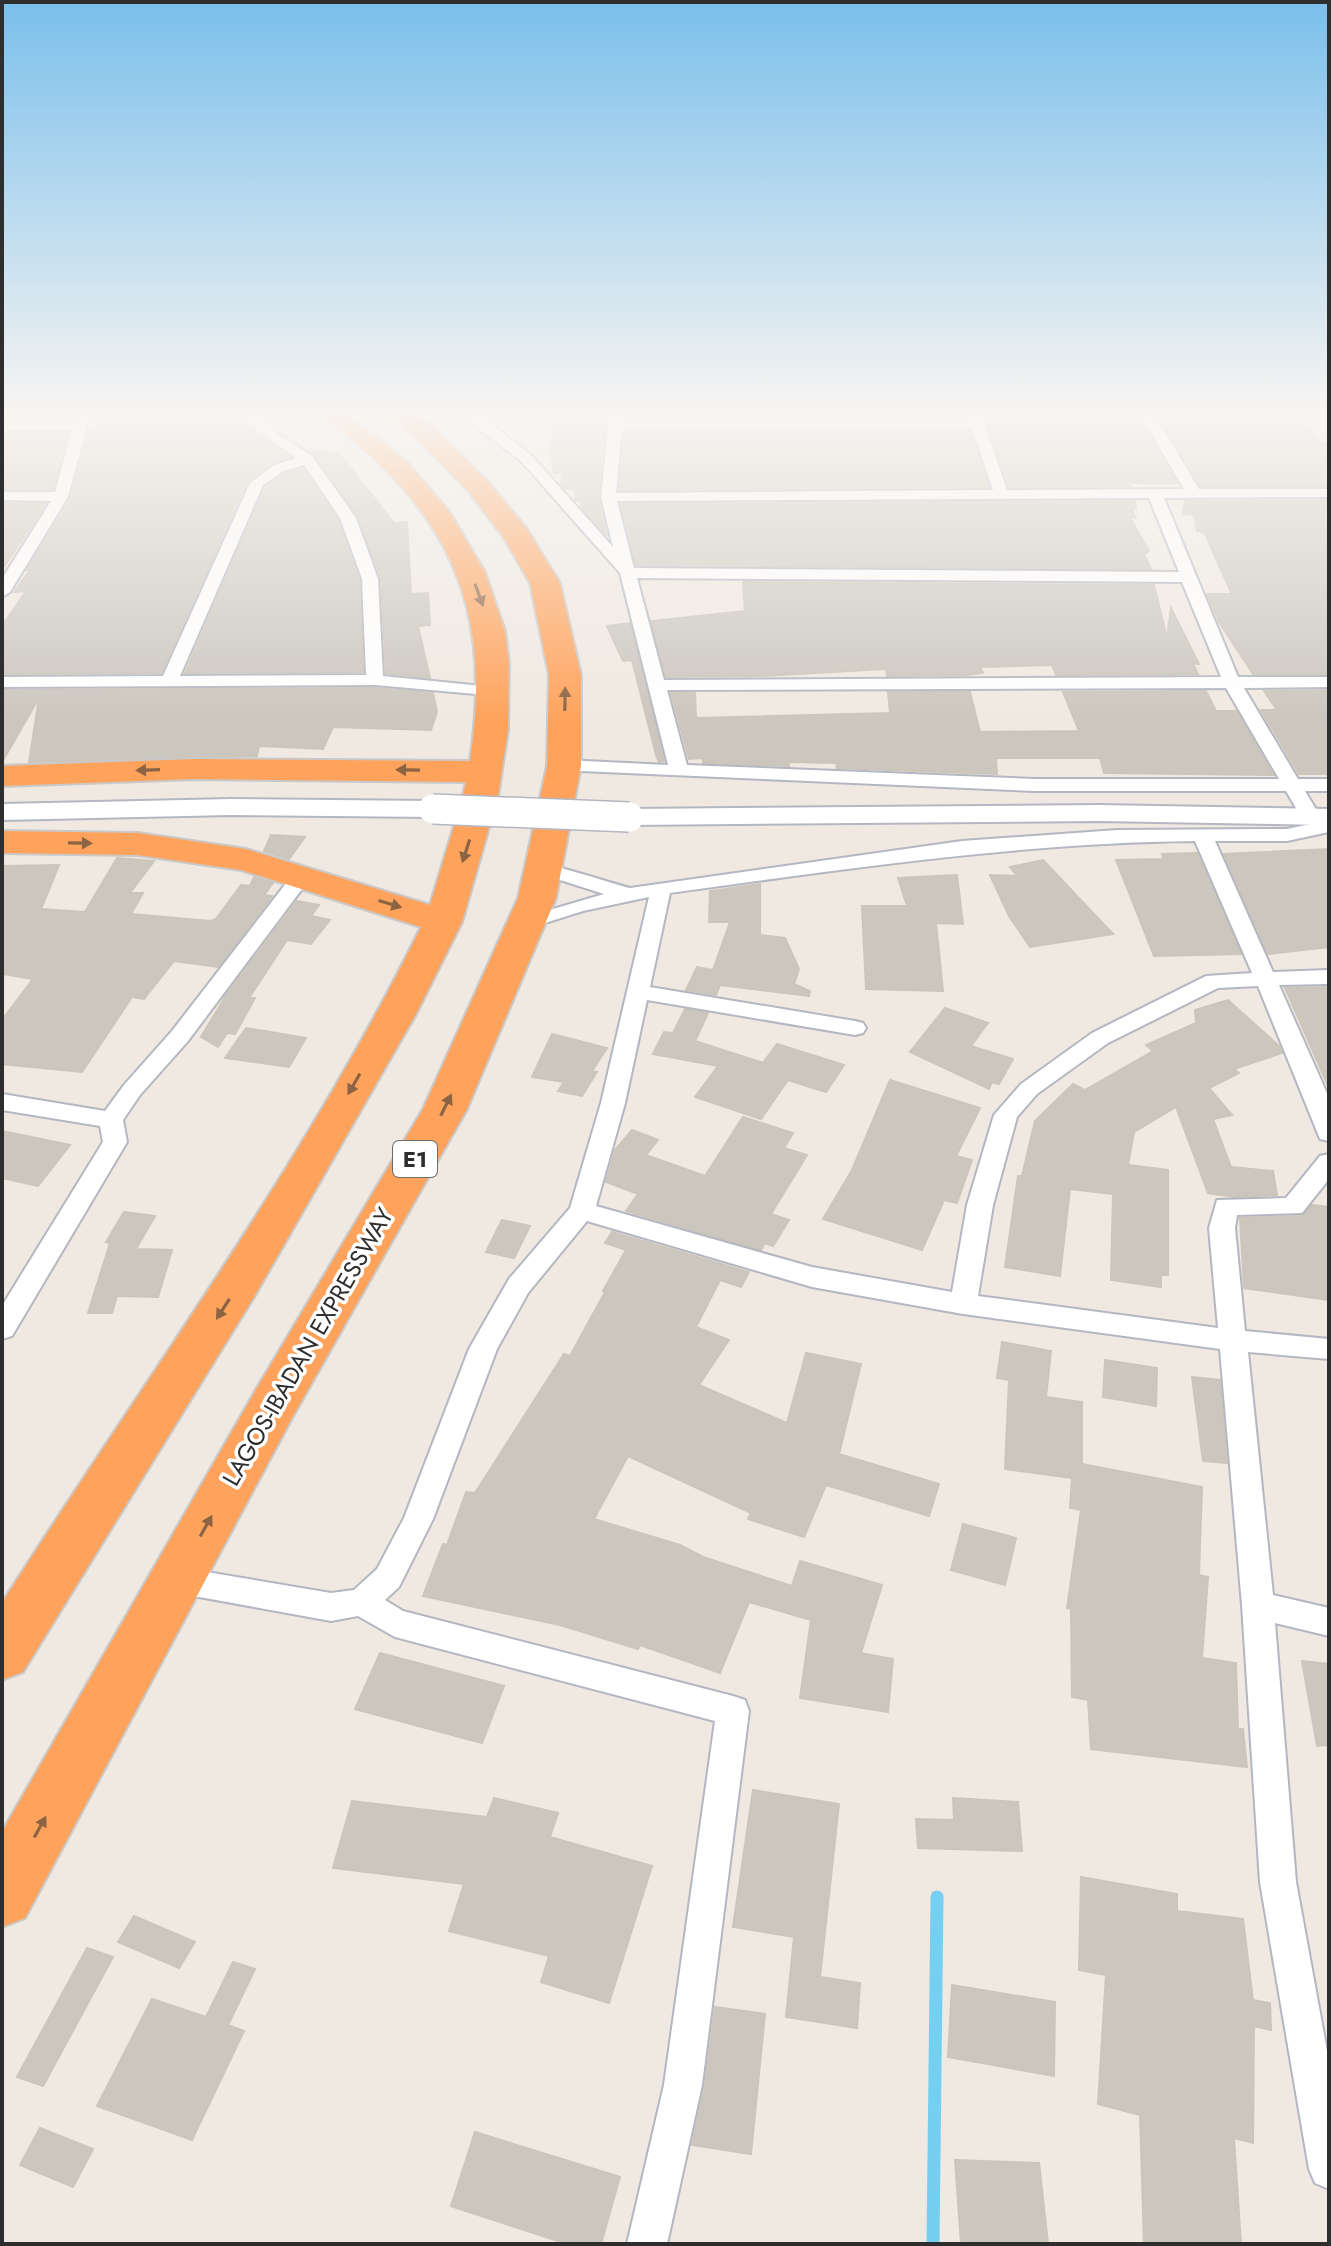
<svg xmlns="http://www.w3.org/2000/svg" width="1331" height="2246" viewBox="0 0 1331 2246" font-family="Jost,sans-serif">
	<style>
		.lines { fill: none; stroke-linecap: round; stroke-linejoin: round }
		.stream { stroke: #75cff0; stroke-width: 13 }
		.building { fill: #cbc7bf; stroke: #cbc5ba; stroke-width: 2 }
		.street-casing { stroke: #b4b7c1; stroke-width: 4 }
		.secondary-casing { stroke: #b4b7c1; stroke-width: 4 }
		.highway-casing { stroke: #c9c9c9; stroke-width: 4 }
		.street { fill: #fff; fill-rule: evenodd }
		.secondary { fill: #fff; fill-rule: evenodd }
		.highway { fill: #ffa35c; fill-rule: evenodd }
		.secondary-bridge-casing { stroke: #b4b7c1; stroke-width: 32; stroke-linecap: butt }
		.secondary-bridge { stroke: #fff; stroke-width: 29 }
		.oneway { fill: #8c6343 }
		.labels { text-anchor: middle; stroke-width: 7; stroke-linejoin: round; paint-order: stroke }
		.shield { fill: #fff; stroke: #6d6d6d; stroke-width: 2 }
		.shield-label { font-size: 22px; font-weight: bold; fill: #2e2e2e }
		.street-label { font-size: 24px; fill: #2e2e2e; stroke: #fff }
	</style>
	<rect width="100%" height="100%" fill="#efe9e1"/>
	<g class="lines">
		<polyline class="stream" points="933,2244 937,1897"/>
	</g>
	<g class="building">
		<polygon points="109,409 217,409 217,413 222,413 221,416 236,414 238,422 289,457 272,463 247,482 161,673 2,674 2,626 26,591 14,592 30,570 27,570 71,499 89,431 96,431"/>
		<polygon points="560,409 607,409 598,497 607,536 581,507 581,502 575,500 576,488 565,489 561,484 562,473 554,473 550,450"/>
		<polygon points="627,409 734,409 737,418 626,418"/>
		<polygon points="781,409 962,409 965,417 783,418"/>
		<polygon points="982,409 1134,410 1177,483 1130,483 1131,486 1009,487"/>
		<polygon points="1229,409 1296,410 1321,443 1329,443 1329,486 1201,486 1157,414 1231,411"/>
		<polygon points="970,431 989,487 619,490 625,432"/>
		<polygon points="68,433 53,489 2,489 2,435"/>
		<polygon points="310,451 339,453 394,523 407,522 411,594 428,593 430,625 418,626 430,678 386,673 381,578 358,516"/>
		<polygon points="303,468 337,519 359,580 363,672 185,673 265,487 285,474"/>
		<polygon points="1329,500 1329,674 1253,674 1219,622 1207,594 1232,594 1204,532 1197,531 1194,515 1183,514 1185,501"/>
		<polygon points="1135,501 1136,509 1132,509 1136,518 1130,518 1149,551 1144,554 1151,569 636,565 621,504"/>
		<polygon points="2,503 46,504 2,570"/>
		<polygon points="743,582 1154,585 1167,638 1171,608 1199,664 1193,664 1198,674 1056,675 1052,665 980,667 983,673 966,675 887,676 886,669 762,676 666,677 651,621 745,611"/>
		<polygon points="630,623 664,761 659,762 656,755 632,660 623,661 607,626"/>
		<polygon points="375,688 433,693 437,712 431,730 333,727 323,749 259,746 257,756 29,762 39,698 2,762 2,690"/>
		<polygon points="1329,690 1329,774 1299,774 1261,710 1277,710 1264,691"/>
		<polygon points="1206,691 1216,711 1236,711 1273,775 1104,773 1100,758 996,758 997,774 837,768 836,763 788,762 789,766 703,763 703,758 689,759 671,693 695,693 696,718 890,713 888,692 970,692 980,732 1079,731 1063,692"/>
		<polygon points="271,835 305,837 289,859 264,851"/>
		<polygon points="1329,849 1329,947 1268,954 1224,854"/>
		<polygon points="1197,853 1241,954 1154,956 1116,860 1164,859 1162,854"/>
		<polygon points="117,858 154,861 130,893 143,893 131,914 211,921 216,919 241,885 250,886 254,877 273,883 264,895 272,896 218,967 174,961 144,999 132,997 82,1072 2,1064 2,1020 33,979 2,974 2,866 59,865 41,909 85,912"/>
		<polygon points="1043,860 1113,934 1030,947 1009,916 990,875 1017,876 1010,867"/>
		<polygon points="957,875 963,924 936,923 943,991 866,989 862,906 907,906 898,878"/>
		<polygon points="760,884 760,935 785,938 799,969 794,984 810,991 809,996 720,985 716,995 686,990 697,967 713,970 730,922 709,922 710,891"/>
		<polygon points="297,901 319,905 311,916 330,920 311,944 287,940 249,998 255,998 235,1034 227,1033 218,1047 201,1037 225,997"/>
		<polygon points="1329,987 1329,1088 1285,988"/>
		<polygon points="1228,1000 1279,1046 1282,1053 1234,1069 1239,1073 1209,1088 1232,1115 1213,1119 1231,1167 1273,1171 1277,1195 1234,1197 1208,1193 1176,1107 1134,1132 1128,1165 1168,1170 1168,1275 1161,1275 1161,1287 1111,1280 1113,1194 1070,1189 1060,1276 1005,1267 1018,1176 1022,1176 1035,1121 1073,1084 1085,1090 1153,1051 1146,1045 1196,1023 1195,1010"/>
		<polygon points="945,1008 988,1023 971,1046 1013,1059 999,1084 992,1082 989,1089 910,1052"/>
		<polygon points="685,1009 708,1013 695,1041 763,1063 777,1044 844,1065 826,1092 788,1080 761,1119 695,1097 718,1066 653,1054 664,1032 673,1033"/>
		<polygon points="246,1028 306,1038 289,1067 225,1058"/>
		<polygon points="552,1034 607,1048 592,1071 597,1072 582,1096 558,1091 564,1082 532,1077"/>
		<polygon points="890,1080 980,1108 956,1156 972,1160 957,1203 944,1200 922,1250 823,1219 852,1170"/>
		<polygon points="743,1117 793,1133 784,1148 807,1155 771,1214 789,1220 773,1246 765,1243 761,1250 626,1211 638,1194 606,1182 615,1150 632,1130 658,1140 646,1155 705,1176"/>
		<polygon points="2,1131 70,1145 38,1186 2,1178"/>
		<polygon points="1312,1205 1329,1207 1329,1300 1244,1288 1240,1218 1302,1216"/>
		<polygon points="124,1212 155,1216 136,1249 172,1250 158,1297 117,1296 112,1313 88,1313 110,1243 106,1242"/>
		<polygon points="502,1220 530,1226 514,1258 486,1252"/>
		<polygon points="612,1232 749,1272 741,1287 720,1280 696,1327 729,1340 699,1385 787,1423 806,1353 861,1364 839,1454 939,1484 929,1516 826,1485 804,1537 748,1519 751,1513 628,1456 594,1519 680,1545 703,1557 792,1586 800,1561 882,1585 861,1653 893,1659 888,1712 800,1698 811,1620 749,1602 720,1673 640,1645 638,1649 560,1625 423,1596 443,1544 447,1545 466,1492 475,1493 564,1354 570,1356 605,1292 603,1291 626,1250 605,1243"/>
		<polygon points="1002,1342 1051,1351 1046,1397 1082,1402 1082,1464 1202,1487 1199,1575 1208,1577 1202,1658 1236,1663 1238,1729 1243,1729 1247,1767 1091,1749 1088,1700 1072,1697 1071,1609 1067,1608 1081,1510 1070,1508 1072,1478 1005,1469 1009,1380 997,1378"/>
		<polygon points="1105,1360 1157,1368 1156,1406 1103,1397"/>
		<polygon points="1192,1377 1220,1380 1227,1463 1203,1461"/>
		<polygon points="963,1524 1016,1538 1005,1585 951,1570"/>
		<polygon points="380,1653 504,1686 482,1743 355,1709"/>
		<polygon points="1302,1661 1329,1664 1329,1745 1317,1746"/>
		<polygon points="753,1790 839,1804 820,1977 860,1983 857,2028 786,2017 794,1937 733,1927"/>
		<polygon points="494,1798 558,1813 550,1837 652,1866 609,2003 541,1982 549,1956 449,1931 464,1884 333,1868 352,1801 487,1817"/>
		<polygon points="953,1798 1018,1802 1022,1851 918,1848 916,1819 954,1820"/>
		<polygon points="1081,1877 1177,1894 1177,1911 1243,1919 1253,2000 1270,2003 1271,2030 1254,2026 1253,2143 1234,2138 1241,2244 1144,2244 1140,2115 1098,2104 1106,1975 1079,1970"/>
		<polygon points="134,1916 195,1942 179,1968 118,1942"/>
		<polygon points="87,1948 113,1957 43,2086 17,2077"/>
		<polygon points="233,1962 255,1969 228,2025 244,2031 192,2140 97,2106 152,1999 206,2017"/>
		<polygon points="952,1985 1055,2002 1054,2076 948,2057"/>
		<polygon points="715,2007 765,2014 751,2154 692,2145 705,2085"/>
		<polygon points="40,2128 93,2149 73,2187 20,2165"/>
		<polygon points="475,2132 620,2177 601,2244 567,2244 451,2206"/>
		<polygon points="955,2160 1039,2163 1048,2244 961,2244"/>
	</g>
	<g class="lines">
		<defs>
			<g id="street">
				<polygon points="82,409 96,409 87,426 68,497 10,592 2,597 2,579 51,501 2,500 2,492 55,492 72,430 2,431 2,423 75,422"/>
				<path d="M 236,409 L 250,409 L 281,436 L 312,456 L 356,518 L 378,579 L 383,676 L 492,687 L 501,692 L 498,696 L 375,685 L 2,687 L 2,677 L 163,676 L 250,483 L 274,465 L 296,458 L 245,421 ZM 304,465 L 340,518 L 362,579 L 366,675 L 180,676 L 263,485 L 284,471 Z"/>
				<path d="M 458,409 L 472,409 L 531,455 L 613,547 L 601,497 L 610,409 L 624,409 L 623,421 L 969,420 L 965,409 L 979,409 L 1007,490 L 1184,489 L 1137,409 L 1151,409 L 1199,489 L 1329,489 L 1329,497 L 1164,498 L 1238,677 L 1329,677 L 1329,687 L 1244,688 L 1298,779 L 1329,779 L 1329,791 L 1305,791 L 1320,816 L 1317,820 L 1303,820 L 1286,791 L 1034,791 L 557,770 L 555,766 L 564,760 L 668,765 L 620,573 L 521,461 L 468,421 ZM 972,428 L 993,490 L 616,493 L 622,429 ZM 1149,498 L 1179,572 L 634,568 L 617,501 ZM 637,578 L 1182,582 L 1221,677 L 664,680 ZM 1226,688 L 1279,779 L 1034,779 L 687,765 L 667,690 Z"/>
				<polygon points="1305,409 1319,409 1329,422 1329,435 1324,434"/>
				<path d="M 1329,820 L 1329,832 L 1287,841 L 1215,841 L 1273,972 L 1329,970 L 1329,984 L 1279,985 L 1329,1098 L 1329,1141 L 1320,1139 L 1258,986 L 1218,988 L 1108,1043 L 1037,1094 L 1017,1117 L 993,1205 L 978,1296 L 1218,1328 L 1209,1228 L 1217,1200 L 1286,1198 L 1320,1156 L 1329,1154 L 1329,1179 L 1302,1213 L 1237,1215 L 1235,1228 L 1245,1331 L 1329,1339 L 1329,1359 L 1248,1352 L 1273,1595 L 1329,1608 L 1329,1636 L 1275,1623 L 1296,1882 L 1329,2062 L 1329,2189 L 1315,2183 L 1309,2169 L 1260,1882 L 1242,1605 L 1220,1349 L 963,1314 L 812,1287 L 587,1221 L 528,1293 L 497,1349 L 433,1519 L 399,1587 L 385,1600 L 403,1611 L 733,1696 L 745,1700 L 749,1711 L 702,2085 L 667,2244 L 627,2244 L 664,2085 L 715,1721 L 395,1637 L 358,1616 L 331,1621 L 177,1593 L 166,1589 L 162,1580 L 166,1571 L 177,1567 L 331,1593 L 354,1590 L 377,1569 L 404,1518 L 469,1349 L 509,1279 L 570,1208 L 601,1103 L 649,897 L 583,911 L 526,929 L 519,927 L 515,923 L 519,919 L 604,894 L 535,872 L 532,868 L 535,864 C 546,861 613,884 630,888 L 962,841 L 1117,830 L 1287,829 ZM 1195,841 L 1252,973 L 1206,976 L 1092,1033 L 1021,1084 L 994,1115 L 967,1205 L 952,1292 L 812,1267 L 596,1206 L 625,1103 L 647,1000 L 855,1035 L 863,1033 L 866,1028 L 863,1023 L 855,1021 L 650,987 L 670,893 C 845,869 1018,843 1195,841 Z"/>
				<polygon points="301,871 311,877 188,1041 140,1095 123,1120 127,1142 12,1336 2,1339 2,1306 103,1142 100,1126 2,1110 2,1094 105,1111 124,1085 172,1031 294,873"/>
			</g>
			<g id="secondary">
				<polygon points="231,799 433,801 443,803 447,809 443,815 433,817 231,815 2,820 2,804"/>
				<polygon points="1099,805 1329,809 1329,825 1099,821 629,825 619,823 615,817 619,811 629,809"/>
			</g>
			<g id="highway">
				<path d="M 314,409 L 342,409 L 408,463 L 449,511 L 485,572 L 505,631 L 509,663 L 508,730 L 498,796 L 462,922 L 416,1014 L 254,1297 L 23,1672 L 2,1680 L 2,1603 C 144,1380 304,1165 421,927 L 241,870 L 138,855 L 2,853 L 2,831 L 138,833 L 246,849 L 430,905 L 463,796 L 466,782 L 195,779 L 2,786 L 2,766 L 195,759 L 470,761 C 487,648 471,557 388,472 C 374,458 358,444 342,432 C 333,424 320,419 314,409 Z"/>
				<polygon points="379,409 407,409 430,424 487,480 527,529 560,583 581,675 581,766 556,898 467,1109 293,1416 25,1918 2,1927 2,1832 257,1388 423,1109 518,898 547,766 549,675 530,583 504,538 469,492 412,434"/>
			</g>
		</defs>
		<use href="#street" class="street-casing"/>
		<use href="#secondary" class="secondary-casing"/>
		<use href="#highway" class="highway-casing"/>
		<use href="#street" class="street"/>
		<use href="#secondary" class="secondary"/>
		<use href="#highway" class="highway"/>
		<defs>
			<polyline id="secondary-bridge" points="433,809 629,817"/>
		</defs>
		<use href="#secondary-bridge" class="secondary-bridge-casing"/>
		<use href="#secondary-bridge" class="secondary-bridge"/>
	</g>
	<defs><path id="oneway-solid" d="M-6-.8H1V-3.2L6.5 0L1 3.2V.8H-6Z" transform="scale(2)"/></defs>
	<g class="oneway">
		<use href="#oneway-solid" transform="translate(479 595) rotate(70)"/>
		<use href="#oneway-solid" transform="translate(565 699) rotate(-89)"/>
		<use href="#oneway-solid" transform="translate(148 770) rotate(178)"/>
		<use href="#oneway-solid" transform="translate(408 770) rotate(-179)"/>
		<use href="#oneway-solid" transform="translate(80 843) rotate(1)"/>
		<use href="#oneway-solid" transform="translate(466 851) rotate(108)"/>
		<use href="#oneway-solid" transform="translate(390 904) rotate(17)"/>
		<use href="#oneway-solid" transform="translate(354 1084) rotate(120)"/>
		<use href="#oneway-solid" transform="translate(446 1105) rotate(-64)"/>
		<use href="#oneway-solid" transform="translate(223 1309) rotate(123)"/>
		<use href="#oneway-solid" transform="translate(206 1526) rotate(-61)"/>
		<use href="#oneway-solid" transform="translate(40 1827) rotate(-61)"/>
	</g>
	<linearGradient id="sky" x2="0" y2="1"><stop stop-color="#7abfeb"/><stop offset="0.57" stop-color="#f8f5f2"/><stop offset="1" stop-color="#f8f5f2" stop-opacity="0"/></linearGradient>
	<rect width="1331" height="723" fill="url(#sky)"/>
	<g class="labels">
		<rect class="shield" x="393" y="1141" width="44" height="36" rx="6"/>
		<g class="shield-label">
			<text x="415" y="1167">E1</text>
		</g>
		<g class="street-label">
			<text transform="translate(308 1347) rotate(-60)" y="8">LAGOS-IBADAN EXPRESSWAY</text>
		</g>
	</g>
	<rect width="1331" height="2246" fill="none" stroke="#2e2e2e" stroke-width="8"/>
</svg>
